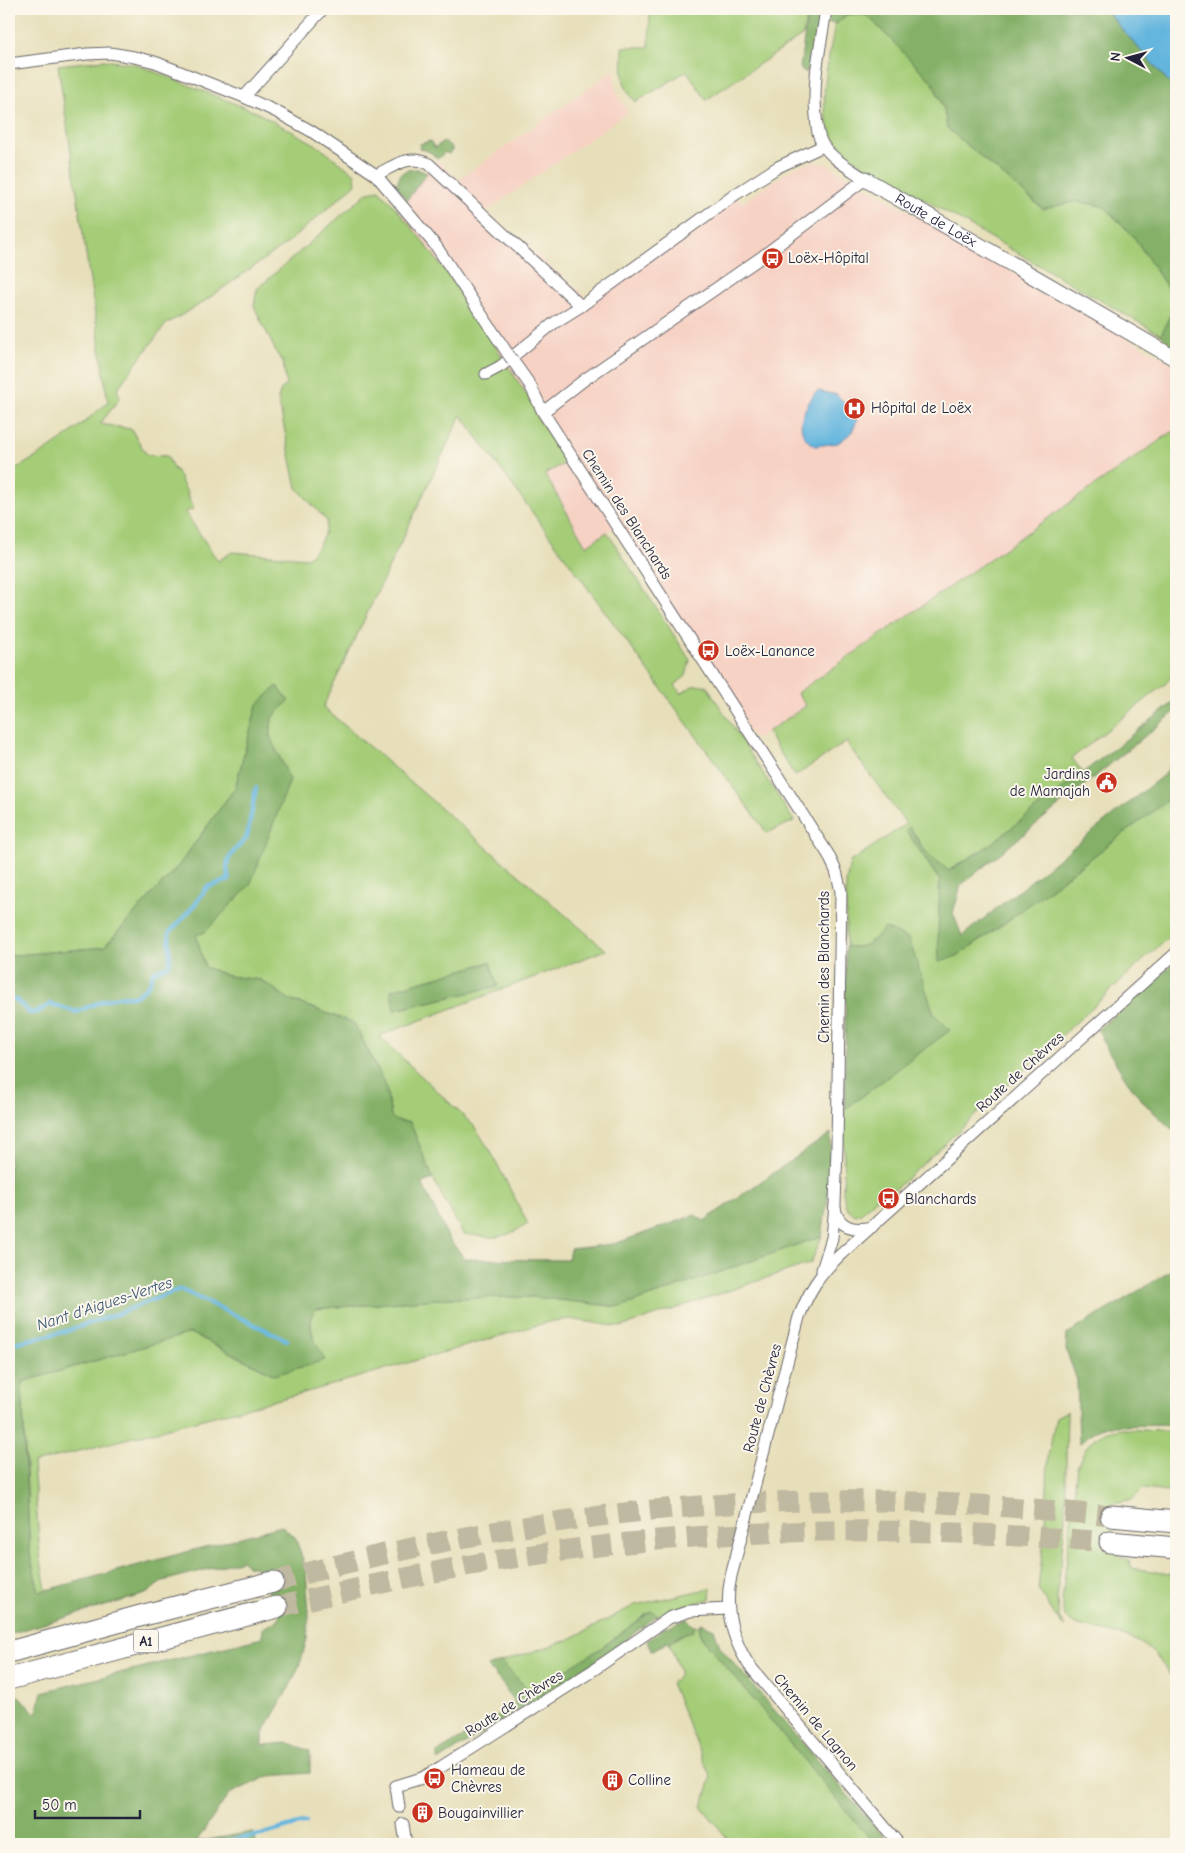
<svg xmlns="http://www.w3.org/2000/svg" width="1185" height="1853" viewBox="0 0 1185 1853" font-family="'Comic Neue',sans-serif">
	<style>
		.built { fill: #f6d2c4 }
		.green { fill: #a5cd78; stroke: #64785a; fill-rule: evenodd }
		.forest { fill: #84b068; stroke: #536952 }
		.water { fill: #63b5de; stroke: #426c8c }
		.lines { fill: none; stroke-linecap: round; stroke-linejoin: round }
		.stream { stroke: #63b5de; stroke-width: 4.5 }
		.motorway-tunnel { stroke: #c0b9a1; stroke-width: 21; stroke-dasharray: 21 11; stroke-linecap: butt }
		.minor-casing { stroke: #676467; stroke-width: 13 }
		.tertiary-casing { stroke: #676467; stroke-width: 17 }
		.motorway-casing { stroke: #676467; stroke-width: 23 }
		.minor { stroke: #fff; stroke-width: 11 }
		.tertiary { stroke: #fff; stroke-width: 15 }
		.motorway { stroke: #fff; stroke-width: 21 }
		.minor-bridge-casing { stroke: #676467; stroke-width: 13; stroke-linecap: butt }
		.minor-bridge { stroke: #fff; stroke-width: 11 }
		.labels { text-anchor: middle; stroke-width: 4; stroke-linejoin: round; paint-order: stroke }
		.shield { fill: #fbf7ec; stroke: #636270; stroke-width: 1 }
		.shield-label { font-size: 14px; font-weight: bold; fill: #22223b }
		.street-label { font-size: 15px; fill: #22223b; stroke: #fbf7ec }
		.poi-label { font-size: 15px; fill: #22223b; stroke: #fbf7ec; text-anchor: start }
		.water-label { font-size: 16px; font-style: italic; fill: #395574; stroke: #fbf7ec }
	</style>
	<rect width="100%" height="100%" fill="#fbf7ec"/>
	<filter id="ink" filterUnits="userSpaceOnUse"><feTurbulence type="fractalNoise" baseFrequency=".02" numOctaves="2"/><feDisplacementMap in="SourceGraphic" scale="10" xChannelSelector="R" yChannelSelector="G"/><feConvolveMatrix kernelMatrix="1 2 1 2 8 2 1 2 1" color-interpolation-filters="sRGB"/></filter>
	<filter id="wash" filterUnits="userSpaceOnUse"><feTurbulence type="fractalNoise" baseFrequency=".0096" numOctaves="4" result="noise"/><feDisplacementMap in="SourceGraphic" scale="20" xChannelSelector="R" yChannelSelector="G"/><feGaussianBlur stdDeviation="1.12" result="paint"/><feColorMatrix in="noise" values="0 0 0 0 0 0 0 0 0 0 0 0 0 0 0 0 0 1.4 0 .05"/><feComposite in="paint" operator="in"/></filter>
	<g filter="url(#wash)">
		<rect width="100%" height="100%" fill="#e7dfba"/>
		<polygon class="built" points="614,70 616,91 628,112 487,211 589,300 736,194 742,203 790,170 801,165 814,162 826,164 1176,366 1176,429 798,693 807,705 755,740 616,526 586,546 545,473 566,462 538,419 529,398 433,253 399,211 437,160 458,180"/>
		<g class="green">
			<path d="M 650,9 L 808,9 L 803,35 L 706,100 L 687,71 L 636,102 C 619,85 623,70 623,47 L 649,47 Z"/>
			<path d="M 857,14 L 868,16 L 933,83 L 944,109 L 947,128 L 1043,209 L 1077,201 L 1105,207 L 1134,237 L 1176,301 L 1161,335 L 874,171 C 863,165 850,159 842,150 C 811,116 829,63 835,23 L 838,23 L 846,15 Z"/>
			<path d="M 104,60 L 135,64 L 256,112 L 315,144 L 355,174 L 356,184 L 286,244 L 199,305 L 166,324 L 117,389 L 120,398 L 100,424 L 131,429 L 147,455 L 167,456 L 174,470 L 176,470 C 181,478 182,486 188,493 L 187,495 L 194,509 L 185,512 L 218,561 L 232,552 L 307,558 C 318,550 326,534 327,521 L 297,488 L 278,399 L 281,390 L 286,384 L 283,362 L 277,354 L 254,306 L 257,289 L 368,192 L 379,190 C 438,251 482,327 529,398 L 538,419 L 567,462 L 545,474 L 586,546 L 607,532 L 690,660 L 686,676 L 675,685 L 681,694 L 692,686 L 706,685 L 794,821 L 767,833 L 461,415 L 323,707 L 606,950 L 379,1036 L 474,1126 L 491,1152 L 528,1224 C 499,1241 496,1238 463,1234 L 433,1179 L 410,1122 L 395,1121 L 391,1116 L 386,1087 L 354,1023 L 290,1000 L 261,980 L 228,976 L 205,967 L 196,935 L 282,762 L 270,737 L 272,718 L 289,701 L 257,705 L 235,788 L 179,865 L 104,947 L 17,955 L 9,954 L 9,472 C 46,454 77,429 108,402 L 58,65 ZM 490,962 L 497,986 L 395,1010 L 391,990 Z"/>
			<path d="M 1176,429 L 1176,672 L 1164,685 L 1072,758 L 1083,773 L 988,846 L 948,871 L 925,851 L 910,827 L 906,830 L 940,881 L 939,895 L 957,956 L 1006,922 L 1176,794 L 1176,930 L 890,1194 L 877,1198 L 860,1214 L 855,1215 L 846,1207 L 843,1193 L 845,1109 L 950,1030 L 934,1014 L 926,994 L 885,928 C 871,941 867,950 846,946 L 846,882 L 850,862 L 906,824 L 846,742 L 795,776 L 767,732 L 806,706 L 797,693 Z"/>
			<polygon points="822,1236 811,1263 621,1327 570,1319 552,1321 307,1392 33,1463 40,1554 46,1590 39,1592 30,1555 22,1382 191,1333 275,1375 312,1333 310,1316 314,1309 451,1298 533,1297 620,1307"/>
			<polygon points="1067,1411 1065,1519 1057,1601 1059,1618 1065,1627 1060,1623 1038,1589 1046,1522 1048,1456 1056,1417"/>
			<path d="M 1124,1429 L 1176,1432 L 1176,1493 L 1143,1489 L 1133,1499 L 1115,1503 L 1110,1507 L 1119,1530 L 1114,1533 L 1111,1547 L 1119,1556 L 1129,1560 L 1132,1568 L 1176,1575 L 1176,1674 L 1171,1677 C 1163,1665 1155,1652 1142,1644 C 1126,1634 1093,1629 1074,1624 C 1064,1618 1062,1612 1062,1601 L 1077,1467 C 1088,1440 1095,1432 1124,1429 Z"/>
			<polygon points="711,1588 710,1599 680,1607 658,1615 651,1611 601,1648 531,1693 501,1662 568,1640 635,1605"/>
			<polygon points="694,1626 700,1626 699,1632 702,1638 875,1844 732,1844 702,1807 711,1778 671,1683 678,1677 680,1671 669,1643 685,1633 693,1631"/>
		</g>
		<g class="forest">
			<polygon points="808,9 1106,9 1119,26 1176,90 1176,301 1134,237 1105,207 1077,201 1043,209 947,128 944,109 933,83 868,16 857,14 846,15 838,23 818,24 806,73 800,68"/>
			<polygon points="430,141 435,148 441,143 446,142 452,148 452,151 448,154 445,152 438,159 430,152 419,148 420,144"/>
			<path d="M 417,169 L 427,173 L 407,200 L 397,187 C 398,173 404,169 417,169 Z"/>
			<polygon points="1176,302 1176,351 1161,335"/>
			<path d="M 277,686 L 289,701 L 272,718 L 270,737 L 290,780 L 250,885 L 205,932 L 196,935 L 205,967 L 228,976 L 261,980 L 290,1000 L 354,1023 L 386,1087 L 391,1116 L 396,1121 L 410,1122 L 433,1179 L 422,1183 L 449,1239 L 465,1259 L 568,1260 L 570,1249 L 614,1244 L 695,1215 L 704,1221 L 831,1133 L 829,1191 L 822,1236 L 620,1307 L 533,1297 L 451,1298 L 315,1309 C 304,1326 317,1344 325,1360 L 275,1375 L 191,1333 L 22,1382 L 25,1465 L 30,1555 L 39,1592 L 282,1526 L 295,1537 L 300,1551 L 306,1570 L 309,1615 L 307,1639 L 300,1664 L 291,1684 L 263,1733 L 263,1745 L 290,1743 L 310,1751 L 310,1773 L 269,1776 L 229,1794 L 196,1842 L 252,1832 L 257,1844 L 9,1844 L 9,1699 L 19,1696 L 36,1714 L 42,1692 L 262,1638 L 263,1628 L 278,1620 L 280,1615 L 277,1600 L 268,1597 L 268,1592 L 276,1575 L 269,1570 L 247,1566 L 243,1560 L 163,1581 L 146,1594 L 9,1634 L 9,954 L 17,955 L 104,947 L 179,865 L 235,788 L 257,705 Z"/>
			<polygon points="1176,698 1176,711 961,885 953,913 962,936 1166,773 1176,753 1176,794 1006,922 957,956 939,962 938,934 940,881 906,830 909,827 925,851 949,871 988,846 1169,706"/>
			<path d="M 885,928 L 909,939 L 934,1014 L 950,1030 L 845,1109 L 846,946 C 867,950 871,941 885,928 Z"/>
			<polygon points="490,962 498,986 394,1010 391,990"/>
			<polygon points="1176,962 1176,1133 1145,1104 1127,1081 1101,1039 1102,1035 1097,1030"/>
			<polygon points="1176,1268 1176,1425 1107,1426 1093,1432 1079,1444 1077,1380 1066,1350 1067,1334"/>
			<polygon points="651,1611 658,1615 603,1657 438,1761 438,1752 515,1705 505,1687 488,1667 501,1662 531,1692 601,1648"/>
			<polygon points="687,1619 694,1626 693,1631 685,1633 651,1651 647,1641 664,1628"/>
			<polygon points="701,1623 714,1629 720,1647 890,1844 873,1843 702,1638 699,1632"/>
		</g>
		<g class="water">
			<polygon points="1106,9 1176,9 1176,90 1119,26"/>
			<path d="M 818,391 L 837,395 L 847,405 L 855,409 L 857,413 L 856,423 L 851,433 L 838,443 L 815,446 C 797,435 799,420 808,404 C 812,398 812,395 818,391 Z"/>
		</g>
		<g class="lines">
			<g class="stream">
				<path d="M 9,998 L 16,1000 L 30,1013 L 38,1012 L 50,1004 L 77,1012 C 98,1002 113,995 136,996 C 146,988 151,984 153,972 L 169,965 L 170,959 L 169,933 L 194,906 L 207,887 L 229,880 L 227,868 L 228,860 L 234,851 L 247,837 L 256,788"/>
				<polyline points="9,1344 63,1332 114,1315 180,1289 287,1340"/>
				<polyline points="210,1844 261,1835 306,1822"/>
			</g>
		</g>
	</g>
	<g filter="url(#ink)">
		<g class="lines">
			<g class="motorway-tunnel">
				<path d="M 273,1582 C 448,1534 627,1504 809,1501 C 910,1499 1010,1506 1111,1516"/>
				<path d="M 277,1607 C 341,1592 406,1577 471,1565 C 568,1548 666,1537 764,1533 C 880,1527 995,1534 1110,1542"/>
			</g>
			<defs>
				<g id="minor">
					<polyline points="9,64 87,54 110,53 134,57 155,62 244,97 275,111 311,131 376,175 436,246 508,354"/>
					<polyline points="244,97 323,9"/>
					<path d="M 376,175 C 396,165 408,154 429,164 L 581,306 L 736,194 L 778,167 L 823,146"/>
					<polyline points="513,361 530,385 543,412 572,457 828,854 836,871 841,891 837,1147 835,1204 832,1238 822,1270"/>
					<polyline points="486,374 501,366 554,323 581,306"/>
					<path d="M 543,412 L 584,380 L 763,256 L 865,179 C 851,169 833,160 823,145 C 817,136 817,126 816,116 C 812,77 821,46 826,9"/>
					<path d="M 835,1208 C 838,1228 855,1231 872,1227"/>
					<polyline points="399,1807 396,1786 422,1778 441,1767 589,1673 669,1618 690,1611 728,1609"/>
					<polyline points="403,1824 406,1844"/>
					<path d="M 899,1844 L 749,1665 C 731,1637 724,1608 731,1576 L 799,1317 C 809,1291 819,1275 839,1256 L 1176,953"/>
				</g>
				<g id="tertiary">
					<path id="s1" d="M 865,179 L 1176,359"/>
				</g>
				<g id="motorway">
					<polyline points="1111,1516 1176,1522"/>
					<polyline points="1110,1542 1176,1548"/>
					<polyline points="9,1652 140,1616 273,1582"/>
					<polyline points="9,1679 277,1607"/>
				</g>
			</defs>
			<use href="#minor" class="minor-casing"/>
			<use href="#tertiary" class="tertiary-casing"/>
			<use href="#motorway" class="motorway-casing"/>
			<use href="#minor" class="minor"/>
			<use href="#tertiary" class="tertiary"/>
			<use href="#motorway" class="motorway"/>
			<defs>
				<polyline id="minor-bridge" points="508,354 513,361"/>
			</defs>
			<use href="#minor-bridge" class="minor-bridge-casing"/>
			<use href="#minor-bridge" class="minor-bridge"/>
		</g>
	</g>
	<defs>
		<symbol id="bus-disc" viewBox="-11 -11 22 22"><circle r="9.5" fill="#c8321e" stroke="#fbf7ec"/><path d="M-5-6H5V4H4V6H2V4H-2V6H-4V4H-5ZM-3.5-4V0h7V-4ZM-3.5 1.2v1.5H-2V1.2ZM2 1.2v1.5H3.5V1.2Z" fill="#fff"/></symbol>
		<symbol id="hospital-disc" viewBox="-11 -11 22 22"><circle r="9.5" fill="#c8321e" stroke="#fbf7ec"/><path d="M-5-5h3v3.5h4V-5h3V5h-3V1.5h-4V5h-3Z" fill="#fff"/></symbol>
		<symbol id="civic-disc" viewBox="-11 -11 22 22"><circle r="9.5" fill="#c8321e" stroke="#fbf7ec"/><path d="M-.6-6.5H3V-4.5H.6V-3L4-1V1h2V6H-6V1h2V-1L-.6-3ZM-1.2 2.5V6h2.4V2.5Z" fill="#fff"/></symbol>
		<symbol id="building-disc" viewBox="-11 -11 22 22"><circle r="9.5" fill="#c8321e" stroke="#fbf7ec"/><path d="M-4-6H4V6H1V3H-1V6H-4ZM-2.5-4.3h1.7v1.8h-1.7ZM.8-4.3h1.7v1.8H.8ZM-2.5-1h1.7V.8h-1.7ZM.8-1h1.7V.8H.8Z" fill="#fff"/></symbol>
	</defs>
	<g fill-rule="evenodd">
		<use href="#bus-disc" x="760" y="246" width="25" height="25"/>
		<use href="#hospital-disc" x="842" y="396" width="25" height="25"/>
		<use href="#bus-disc" x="696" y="638" width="25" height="25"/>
		<use href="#civic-disc" x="1094" y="770" width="25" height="25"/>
		<use href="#bus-disc" x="876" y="1186" width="25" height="25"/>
		<use href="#bus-disc" x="422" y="1766" width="25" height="25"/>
		<use href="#building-disc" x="600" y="1768" width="25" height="25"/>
		<use href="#building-disc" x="410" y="1800" width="25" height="25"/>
	</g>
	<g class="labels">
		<rect class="shield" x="133.5" y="1629.5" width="25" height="23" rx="4"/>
		<g class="shield-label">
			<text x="146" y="1646">A1</text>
		</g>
		<g class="street-label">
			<text dy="5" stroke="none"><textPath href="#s1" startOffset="82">Route de Loëx</textPath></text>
			<text transform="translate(627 514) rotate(57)" y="5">Chemin des Blanchards</text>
			<text transform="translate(824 967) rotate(-90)" y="5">Chemin des Blanchards</text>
			<text transform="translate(1020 1072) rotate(-42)" y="5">Route de Chèvres</text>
			<text transform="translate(762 1398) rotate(-75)" y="5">Route de Chèvres</text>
			<text transform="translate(514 1703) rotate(-32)" y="5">Route de Chèvres</text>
			<text transform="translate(816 1722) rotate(50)" y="5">Chemin de Lagnon</text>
		</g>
		<g class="poi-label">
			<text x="788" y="263">Loëx-Hôpital</text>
			<text x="871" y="413">Hôpital de Loëx</text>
			<text x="725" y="656">Loëx-Lanance</text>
			<text x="1090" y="779" text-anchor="end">Jardins<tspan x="1090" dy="17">de Mamajah</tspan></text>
			<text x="905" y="1204">Blanchards</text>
			<text x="451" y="1775">Hameau de<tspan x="451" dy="17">Chèvres</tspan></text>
			<text x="628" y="1785">Colline</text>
			<text x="438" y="1818">Bougainvillier</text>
		</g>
		<g class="water-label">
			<text transform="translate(104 1303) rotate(-18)" y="6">Nant d'Aigues-Vertes</text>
		</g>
	</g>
	<rect width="1185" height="1853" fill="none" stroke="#fbf7ec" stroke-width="30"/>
	<g transform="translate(1128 58) rotate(276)" stroke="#fbf7ec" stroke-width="4" paint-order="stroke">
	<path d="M0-4L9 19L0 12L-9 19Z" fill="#22223b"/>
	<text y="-8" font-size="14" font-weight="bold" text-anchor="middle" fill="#22223b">N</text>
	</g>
	<path d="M35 1810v8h105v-8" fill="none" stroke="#22223b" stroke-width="2.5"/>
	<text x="42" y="1810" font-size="15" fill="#22223b" stroke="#fbf7ec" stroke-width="4" paint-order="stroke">50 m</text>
</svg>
